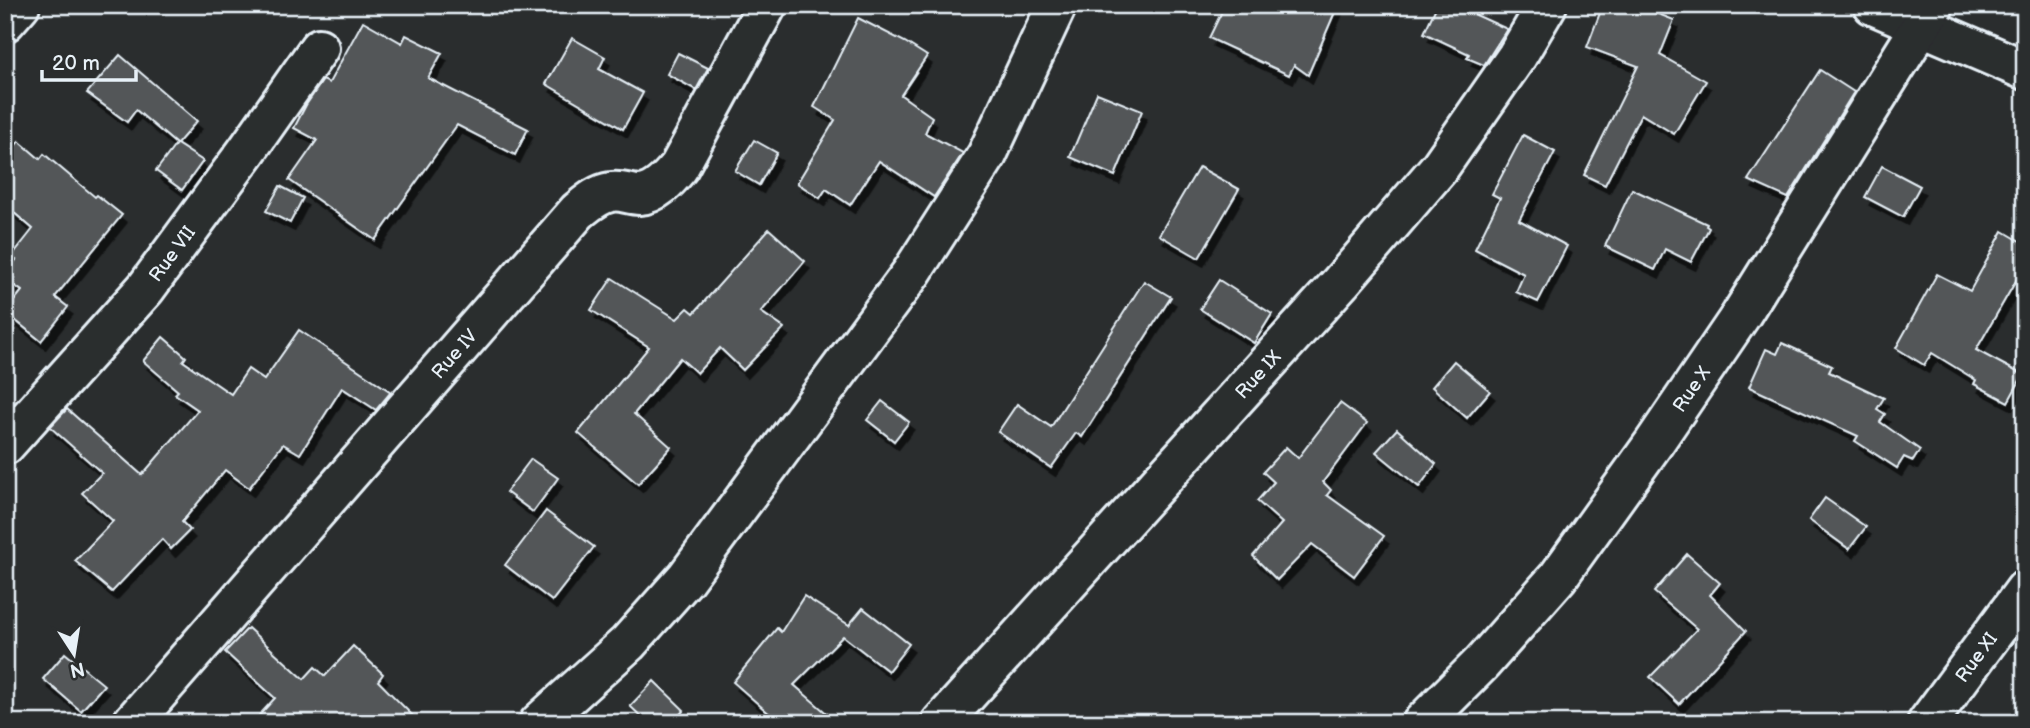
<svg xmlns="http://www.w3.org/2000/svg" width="2030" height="728" viewBox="0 0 2030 728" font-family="'Balsamiq Sans',sans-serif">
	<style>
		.building { fill: #535759; stroke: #e8f1f8; stroke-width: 2; filter: url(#shadow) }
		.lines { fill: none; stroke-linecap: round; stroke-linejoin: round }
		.minor-casing { stroke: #e8f1f8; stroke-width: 44 }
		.minor { stroke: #2a2d2e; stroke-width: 38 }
		.labels { text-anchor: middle; stroke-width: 7; stroke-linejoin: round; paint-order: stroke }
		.street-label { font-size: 19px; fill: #e8f1f8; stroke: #2a2d2e }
	</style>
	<defs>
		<filter id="shadow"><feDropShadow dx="4.5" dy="8" stdDeviation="0" flood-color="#0009"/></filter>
	</defs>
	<rect width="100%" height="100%" fill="#2a2d2e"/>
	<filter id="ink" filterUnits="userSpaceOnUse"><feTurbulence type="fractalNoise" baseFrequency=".0143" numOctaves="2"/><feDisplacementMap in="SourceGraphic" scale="14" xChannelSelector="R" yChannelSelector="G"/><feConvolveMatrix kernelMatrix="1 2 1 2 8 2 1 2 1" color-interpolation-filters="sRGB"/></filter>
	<g filter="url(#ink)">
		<g class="building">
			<polygon points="1225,5 1338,5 1308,75 1294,65 1289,75 1209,38"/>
			<polygon points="1437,5 1454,5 1507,29 1484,65 1467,58 1469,54 1424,33"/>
			<polygon points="1603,5 1635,5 1674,20 1660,55 1706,81 1674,134 1641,114 1605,185 1584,175 1638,66 1587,47"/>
			<polygon points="858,18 905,42 927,56 901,95 932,117 925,133 963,153 934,197 879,161 850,205 826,189 820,198 797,183 835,120 814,107"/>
			<polygon points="363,21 402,43 406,35 442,53 428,78 528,129 515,155 457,125 375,240 289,180 317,140 294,128 306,105 323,80 329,83"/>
			<polygon points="572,38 605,57 599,69 643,93 623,129 546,84"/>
			<polygon points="678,53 708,68 696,90 667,74"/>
			<polygon points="120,55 197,121 177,144 203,161 182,190 156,171 176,144 136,110 127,122 87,93"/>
			<polygon points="1820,70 1854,92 1788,198 1748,180"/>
			<polygon points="1097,93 1142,111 1115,176 1070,157"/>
			<polygon points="1523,135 1555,152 1519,220 1567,246 1538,302 1516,292 1524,274 1475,249 1500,198 1492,194"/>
			<polygon points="754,140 777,153 759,185 735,171"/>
			<polygon points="19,141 40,159 44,154 95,197 97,195 122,215 55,297 68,307 41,341 5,312 22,291 5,279 5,274 16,260 11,257 33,229 5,205 5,158"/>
			<polygon points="1882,166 1920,186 1903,217 1865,197"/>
			<polygon points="1199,167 1239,189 1199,258 1159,235"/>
			<polygon points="280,186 303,198 290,223 266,211"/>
			<polygon points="1632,189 1707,224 1706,226 1709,228 1691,262 1665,249 1655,270 1605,246"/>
			<polygon points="769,229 805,261 761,312 784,328 743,370 720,348 697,373 680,358 634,414 671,447 638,484 578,433 649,347 591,310 612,278 677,319 688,308 694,313"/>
			<polygon points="2003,231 2025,244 2025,265 1976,350 2023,375 2008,402 1974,384 1976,380 1932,353 1924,365 1896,348 1937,274 1970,291"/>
			<polygon points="1219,280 1272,314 1254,343 1200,309"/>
			<polygon points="1144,281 1171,297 1082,437 1076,433 1051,468 998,432 1017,404 1051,427"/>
			<polygon points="299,330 391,392 376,410 342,388 300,454 283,444 249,488 225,470 182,522 190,530 171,549 162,539 112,592 75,561 113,521 82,493 102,473 50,427 67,409 142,475 198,410 175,394 178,391 143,361 163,337 186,357 183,361 231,394 248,369 264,380"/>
			<polygon points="1782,343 1832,366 1829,372 1884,398 1877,409 1885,414 1880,422 1920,450 1913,461 1904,457 1897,468 1855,441 1858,436 1749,387 1766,349 1777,354"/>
			<polygon points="1454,361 1490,391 1467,418 1432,387"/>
			<polygon points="882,401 909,422 894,441 867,420"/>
			<polygon points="1340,403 1367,423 1323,482 1331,490 1327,495 1384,536 1354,576 1312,544 1277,580 1253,556 1282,523 1257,501 1274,482 1263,472 1286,447 1298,458"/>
			<polygon points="1397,429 1436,464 1419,487 1376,452"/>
			<polygon points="531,459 558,478 533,512 506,492"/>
			<polygon points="1825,498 1866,527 1849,549 1809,520"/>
			<polygon points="546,511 594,547 552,601 505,565"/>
			<polygon points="1687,554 1720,583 1710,595 1746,631 1679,704 1650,677 1697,629 1654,592"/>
			<polygon points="804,596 849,625 863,608 909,644 888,671 843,636 794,685 838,723 780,723 733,682 777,628 781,632"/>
			<polygon points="248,628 304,679 315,667 325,676 353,646 383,674 378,681 420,723 252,723 275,698 225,652"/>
			<polygon points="65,653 104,685 81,711 43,679"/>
			<polygon points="654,681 684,710 672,723 648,723 630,706"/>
		</g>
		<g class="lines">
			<defs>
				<g id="minor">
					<polyline points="1873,5 2025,70"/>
					<polyline points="5,22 20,5"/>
					<path id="s1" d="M 5,445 L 146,288 L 246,152 L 319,48"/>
					<path id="s2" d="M 132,723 L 578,211 C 588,203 598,194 611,192 C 621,190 630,195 639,195 C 656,194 669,179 679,167 L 767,5"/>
					<polyline points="539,723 628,643 686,578 912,272 987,155 1057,5"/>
					<path id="s3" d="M 941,723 L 1341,282 L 1439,168 L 1517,56 L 1547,5"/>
					<path id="s4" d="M 1422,723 L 1482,663 L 1558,577 L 1654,443 L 1741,315 L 1934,5"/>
					<path id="s5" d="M 1927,723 L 2025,590"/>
				</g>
			</defs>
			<use href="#minor" class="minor-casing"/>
			<use href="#minor" class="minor"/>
		</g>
	</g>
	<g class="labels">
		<g class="street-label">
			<text dy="7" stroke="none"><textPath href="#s1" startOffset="254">Rue VII</textPath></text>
			<text dy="7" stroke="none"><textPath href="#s2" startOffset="490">Rue IV</textPath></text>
			<text dy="7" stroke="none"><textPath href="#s3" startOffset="471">Rue IX</textPath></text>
			<text dy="7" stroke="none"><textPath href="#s4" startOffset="430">Rue X</textPath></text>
			<text dy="7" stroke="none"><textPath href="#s5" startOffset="82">Rue XI</textPath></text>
		</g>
	</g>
	<rect width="2030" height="728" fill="none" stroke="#2a2d2e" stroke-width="28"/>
	<rect x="14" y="14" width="2002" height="700" fill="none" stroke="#e8f1f8" stroke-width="2.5" filter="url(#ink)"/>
	<g transform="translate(74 654) rotate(168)" stroke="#2a2d2e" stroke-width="5" paint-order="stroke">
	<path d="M0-5L12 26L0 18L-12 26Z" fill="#e8f1f8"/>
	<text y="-10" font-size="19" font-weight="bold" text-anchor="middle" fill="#e8f1f8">N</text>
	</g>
	<path d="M42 70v10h94v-10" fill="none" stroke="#e8f1f8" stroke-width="3.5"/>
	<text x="52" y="70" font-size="21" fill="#e8f1f8" stroke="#2a2d2e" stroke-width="5" paint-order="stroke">20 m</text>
</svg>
